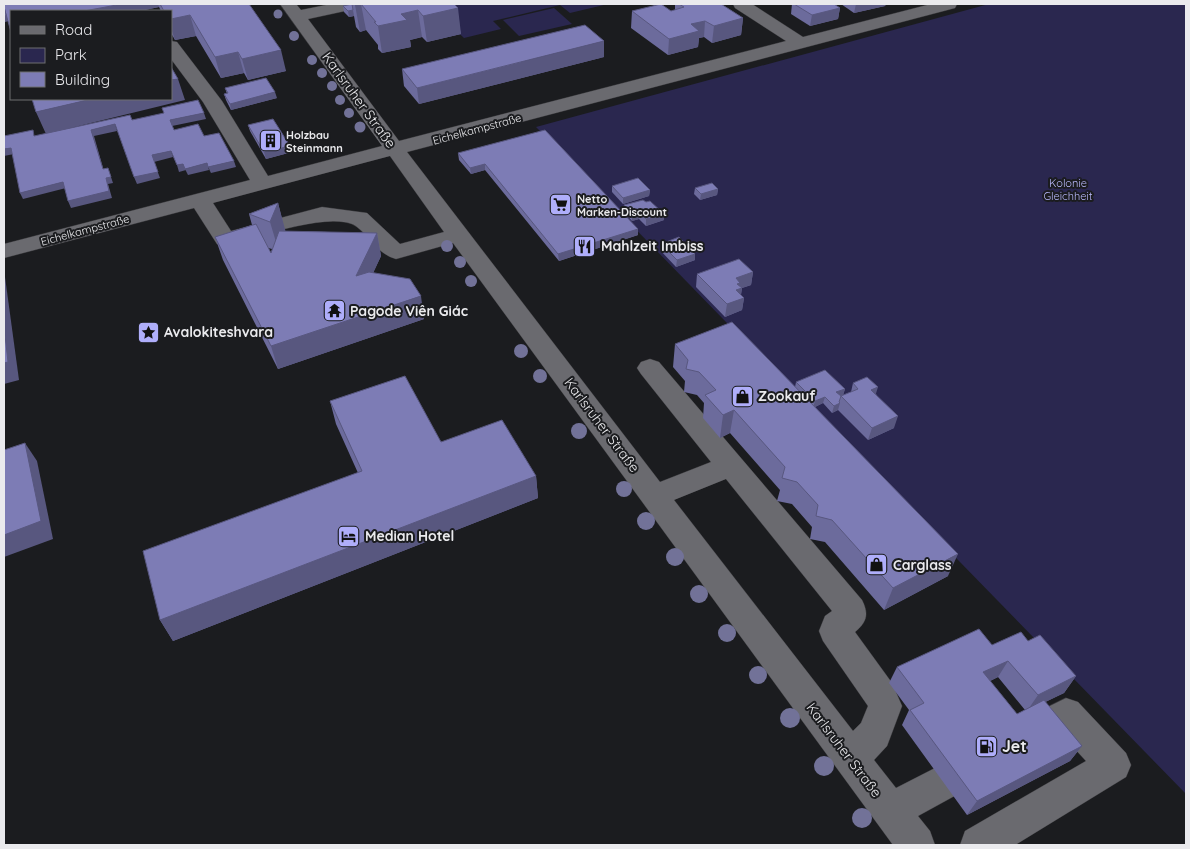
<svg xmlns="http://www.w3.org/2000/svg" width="1190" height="849" viewBox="0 0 1190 849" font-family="Quicksand,sans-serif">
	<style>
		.green { fill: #2a274f }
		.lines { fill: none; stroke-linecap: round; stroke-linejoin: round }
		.minor-casing { stroke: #38383b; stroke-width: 1 }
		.minor { fill: #6a6a6f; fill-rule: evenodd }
		.tree { fill: #727298 }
		.wall { fill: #6c6b9c; fill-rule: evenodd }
		.shaded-wall { fill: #58577f }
		.building { fill: #7d7cb5; stroke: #58577f }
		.labels { text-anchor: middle; stroke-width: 4; stroke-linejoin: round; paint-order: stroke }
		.far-street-label { font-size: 11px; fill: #eaeaed; stroke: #1b1c1f }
		.far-poi-label { font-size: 11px; font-weight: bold; fill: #eaeaed; stroke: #1b1c1f; text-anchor: start }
		.far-park-label { font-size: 11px; fill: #b9b9fb; stroke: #1b1c1f }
		.street-label { font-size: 14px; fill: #eaeaed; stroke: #1b1c1f }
		.poi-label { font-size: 14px; font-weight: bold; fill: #eaeaed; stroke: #1b1c1f; text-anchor: start }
		.near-poi-label { font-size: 16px; font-weight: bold; fill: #eaeaed; stroke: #1b1c1f; text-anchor: start }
	</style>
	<rect width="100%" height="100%" fill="#1b1c1f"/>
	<g class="green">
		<polygon points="428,4 608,4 570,13 560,5 493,21 501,29 464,38"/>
		<polygon points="989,4 1186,4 1186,794 536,127"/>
		<polygon points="554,8 572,24 519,36 503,20"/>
	</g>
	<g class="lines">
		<defs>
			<g id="minor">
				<path d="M 280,4 L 296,4 L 301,10 L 331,4 L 361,4 L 359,8 L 308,19 L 399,141 L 786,41 L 735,8 L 733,4 L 752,4 L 803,37 L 931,4 L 957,4 L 955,8 L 407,152 L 660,482 L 711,462 L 641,374 L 637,368 L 641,362 L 650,359 L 659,362 L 862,600 C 869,614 867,622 855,632 L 892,683 L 902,706 L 887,746 L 874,760 L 896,788 L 976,747 L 989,753 L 994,765 L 989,777 L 918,816 L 930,831 L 935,845 L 893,845 L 453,243 L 396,259 C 376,254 366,230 352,224 C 324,213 255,238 225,246 L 217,244 L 194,208 L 4,258 L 4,244 L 250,180 L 203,102 L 171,59 L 171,41 L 177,42 L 222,101 L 268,176 L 382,146 ZM 390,156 L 444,232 L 400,244 L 367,213 L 322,207 L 231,231 L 213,203 ZM 726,479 L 832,611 L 825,616 L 819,631 L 823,641 L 868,706 L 861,723 L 853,731 L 674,500 Z"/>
				<polygon points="1066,698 1078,702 1126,753 1131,765 1126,777 1015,845 960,845 965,831 1086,761 1062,735 1026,753 1013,748 1008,736 1013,724"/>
			</g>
		</defs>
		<use href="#minor" class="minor-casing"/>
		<use href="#minor" class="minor"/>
	</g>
	<g class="tree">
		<circle cx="278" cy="14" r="4.5"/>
		<circle cx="294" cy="36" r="5"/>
		<circle cx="312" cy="60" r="5"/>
		<circle cx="322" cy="73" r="5"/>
		<circle cx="332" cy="86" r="5"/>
		<circle cx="340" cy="100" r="5"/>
		<circle cx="349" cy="113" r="5"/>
		<circle cx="360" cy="127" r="5.5"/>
		<circle cx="447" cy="246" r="6"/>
		<circle cx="460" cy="262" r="6"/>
		<circle cx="471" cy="281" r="6"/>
		<circle cx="521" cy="351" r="7"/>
		<circle cx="540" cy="376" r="7"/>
		<circle cx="579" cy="431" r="8"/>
		<circle cx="624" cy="489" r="8"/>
		<circle cx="646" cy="521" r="9"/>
		<circle cx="675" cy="557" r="9"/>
		<circle cx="699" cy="594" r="9"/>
		<circle cx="727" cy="633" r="9"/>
		<circle cx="758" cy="675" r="9"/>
		<circle cx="790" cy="718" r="10"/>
		<circle cx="824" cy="766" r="10"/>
		<circle cx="862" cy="818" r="10"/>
	</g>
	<g class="wall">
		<polygon points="4,4 249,4 286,71 248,80 244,73 221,78 196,36 175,40 171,33 171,11 161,11 159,7 140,11 11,11 8,21 4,22"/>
		<polygon points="352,4 454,4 461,34 427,42 422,37 410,40 411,47 382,53 378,49 378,45 366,30 360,32 356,27 354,16 349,17 344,12 343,6"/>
		<polygon points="675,4 721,4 743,18 741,35 712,43 704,37 699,38 698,47 668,55 631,28 632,11 671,11 675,10"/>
		<polygon points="792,4 834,4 840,8 838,19 810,26 791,14"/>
		<polygon points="841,4 886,4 885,6 854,13"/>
		<polygon points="604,57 419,104 404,86 402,69"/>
		<polygon points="225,88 277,98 231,110 226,100 224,94 227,94"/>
		<polygon points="248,125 290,146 292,152 266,159 250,131"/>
		<polygon points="458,153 638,229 638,235 559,261 485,170 471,174 459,160"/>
		<polygon points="612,186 650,190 649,196 623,204 612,192"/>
		<polygon points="695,188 718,189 717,195 700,200 694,194"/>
		<polygon points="646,202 664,214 664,220 646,226 639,219 632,221 623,211 624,205"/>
		<path d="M 278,203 L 285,231 L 377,233 L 381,256 L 373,273 L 424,319 L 278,369 L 223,260 L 215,237 L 252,225 L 249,214 ZM 268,248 L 272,249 L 271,253 Z"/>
		<polygon points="661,244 695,254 695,260 676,267 660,250"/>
		<polygon points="753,272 751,285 742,288 741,295 744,298 742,310 725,317 696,287 697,274"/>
		<polygon points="675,344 795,387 796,382 845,389 843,395 851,392 853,383 876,394 894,428 868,440 838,410 832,413 823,403 815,407 948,576 884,610 825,542 810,539 812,527 792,504 777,501 780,490 730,433 720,438 703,418 704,403 697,395 684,392 685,381 673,367"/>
		<polygon points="330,401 536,476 538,498 173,641 160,620 358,473 336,424"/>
		<path d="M 1028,641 L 1076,676 L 1064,693 L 1045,702 L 1082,746 L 1070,761 L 967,815 L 902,725 L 909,710 L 889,683 L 897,667 ZM 998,677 L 1025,710 L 1017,714 L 990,681 Z"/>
	</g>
	<g class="shaded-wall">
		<polygon points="122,4 158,4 159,7 140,11 84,11"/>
		<polygon points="361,4 366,30 360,32 355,5"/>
		<polygon points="856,4 886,4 885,6 854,13"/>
		<polygon points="458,8 461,34 427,42 423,16"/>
		<polygon points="840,8 838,19 810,26 812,15"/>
		<polygon points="353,10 354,16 349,17 348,11"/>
		<polygon points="418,10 422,37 410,40 411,47 382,53 378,26 401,14"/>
		<polygon points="11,14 11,20 4,22 4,16"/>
		<polygon points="190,15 196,36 175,40 171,28 171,19"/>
		<polygon points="743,18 741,35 712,43 714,26"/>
		<polygon points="705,21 704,37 699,38 698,47 668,55 669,39 691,24"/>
		<polygon points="604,41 604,57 419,104 417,88"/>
		<polygon points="281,50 286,71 248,80 242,59"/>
		<polygon points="238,52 244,73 221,78 215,57"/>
		<polygon points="178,79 185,100 46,134 36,112 92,99 171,99 171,80"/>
		<polygon points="275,92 277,98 231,110 230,104"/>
		<polygon points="204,113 206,119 172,126 170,120"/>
		<polygon points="115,124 117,131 94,136 105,175 103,169 91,130"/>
		<polygon points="290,146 292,152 266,159 264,152"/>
		<polygon points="11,148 14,154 4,156 4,149"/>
		<polygon points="171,151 173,157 154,162 160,178 137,184 134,177 152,155"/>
		<polygon points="234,161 236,167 211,173 208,167"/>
		<polygon points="207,163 209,170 188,175 185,169"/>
		<polygon points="183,164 186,170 179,172 177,165"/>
		<polygon points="485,164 485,170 471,174 470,168"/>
		<polygon points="108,168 113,183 108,184 112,198 71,208 68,201 106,178"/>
		<polygon points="63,182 66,188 23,199 20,193"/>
		<polygon points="718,189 717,195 700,200 701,194"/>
		<polygon points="650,190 649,196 623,204 623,198"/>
		<polygon points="278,203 286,233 279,252 270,222"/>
		<polygon points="640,212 639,219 632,221 632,215"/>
		<polygon points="664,214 664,220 646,226 646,219"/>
		<polygon points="638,229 638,235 559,261 558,254"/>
		<polygon points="377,233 381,256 361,299 356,276"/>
		<polygon points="695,254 695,260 676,267 677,260"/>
		<polygon points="753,272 751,285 739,289 742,288 740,299 744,298 742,310 725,317 727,304 736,278"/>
		<polygon points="4,274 5,277 19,380 4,384"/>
		<polygon points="421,296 424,319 278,369 271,346"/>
		<polygon points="878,387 874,400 871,390"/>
		<polygon points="845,389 843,395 835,399 836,392"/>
		<polygon points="825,397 823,403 813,408 815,401"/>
		<polygon points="840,403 838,410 832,413 834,406"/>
		<polygon points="734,410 730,433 720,438 723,415"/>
		<polygon points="898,416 894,428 868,440 872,428"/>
		<polygon points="25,443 37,461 53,539 4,557 4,535"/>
		<polygon points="536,476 538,498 173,641 160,620"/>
		<polygon points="958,554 948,576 884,610 893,588"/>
		<polygon points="1008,661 998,677 974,689 983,672"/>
		<polygon points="1076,676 1064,693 1027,711 1038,695"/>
		<polygon points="1082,746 1070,761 967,815 977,801"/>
	</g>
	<g class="building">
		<polygon points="4,4 122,4 84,11 11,11 11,32 4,7"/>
		<polygon points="160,4 249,4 281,50 242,59 238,52 215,57 190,15 171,19 171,11 164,11"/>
		<polygon points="352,4 353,10 348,11 343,6"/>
		<polygon points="354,4 454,4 458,8 423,16 418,10 401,14 407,20 378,26 374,22 376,22 361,4 355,5"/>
		<polygon points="661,4 671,11 684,7 679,4 721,4 743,18 714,26 705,21 691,24 699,31 669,39 632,11"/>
		<polygon points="794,4 834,4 840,8 812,15"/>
		<polygon points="4,7 6,15 4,16"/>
		<polygon points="585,25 604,41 417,88 402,69"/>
		<polygon points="171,67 178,79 171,80"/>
		<polygon points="266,78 275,92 230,104 224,94 228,93 225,88"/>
		<polygon points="32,99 92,99 36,112"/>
		<polygon points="198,100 204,113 170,120 174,130 198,124 204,136 219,133 234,161 208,167 207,163 185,169 183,164 177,165 171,151 152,155 158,172 134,177 115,124 91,130 103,169 108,168 111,177 106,178 109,191 68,201 63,182 20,193 11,148 4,149 4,136 33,130 34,136 130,115 132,120 164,113 162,108"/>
		<polygon points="273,119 290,146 264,152 248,125"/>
		<polygon points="545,130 638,229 558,254 485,164 470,168 458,153"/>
		<polygon points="638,178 650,190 623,198 612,186"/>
		<polygon points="712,183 718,189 701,194 695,188"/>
		<polygon points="643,200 646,202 650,201 664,214 646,219 640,212 632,215 624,205"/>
		<polygon points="278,203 270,222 249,214"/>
		<polygon points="256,224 271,253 279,231 377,233 356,276 369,272 410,279 421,296 271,346 215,237"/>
		<polygon points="679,237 695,254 677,260 661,244"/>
		<polygon points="739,259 753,272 736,278 740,283 737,284 742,288 736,290 744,298 727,304 697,274"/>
		<polygon points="732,322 958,554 893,588 832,520 816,516 818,505 797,482 782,478 785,467 734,410 723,415 705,395 716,390 699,372 686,369 688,360 675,344"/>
		<polygon points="4,326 8,362 4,363"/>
		<polygon points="825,370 845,389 836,392 841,396 839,402 840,403 834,406 825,397 815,401 796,382"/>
		<polygon points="405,376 441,442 502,420 536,476 160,620 143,551 362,471 330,401"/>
		<polygon points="867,377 878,387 871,390 898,416 872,428 841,396 858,389 853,383"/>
		<polygon points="25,443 41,521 4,535 4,450"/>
		<polygon points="979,629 992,645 1021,632 1028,641 1040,635 1076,676 1038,695 1008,661 983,672 1017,714 1044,700 1082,746 977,801 910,710 924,703 897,667"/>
	</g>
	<defs>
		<symbol id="building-square" viewBox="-11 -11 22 22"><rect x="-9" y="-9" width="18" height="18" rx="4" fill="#afaefa" stroke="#1b1c1f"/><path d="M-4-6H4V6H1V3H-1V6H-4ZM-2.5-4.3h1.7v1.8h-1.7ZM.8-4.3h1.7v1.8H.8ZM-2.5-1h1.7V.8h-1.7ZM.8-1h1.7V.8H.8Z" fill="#111"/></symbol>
		<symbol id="supermarket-square" viewBox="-11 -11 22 22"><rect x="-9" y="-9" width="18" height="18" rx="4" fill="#afaefa" stroke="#1b1c1f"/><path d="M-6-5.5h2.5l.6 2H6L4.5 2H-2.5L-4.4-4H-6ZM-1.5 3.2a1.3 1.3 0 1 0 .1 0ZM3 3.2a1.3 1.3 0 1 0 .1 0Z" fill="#111"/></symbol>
		<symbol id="restaurant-square" viewBox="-11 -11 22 22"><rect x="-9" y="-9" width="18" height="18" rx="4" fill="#afaefa" stroke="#1b1c1f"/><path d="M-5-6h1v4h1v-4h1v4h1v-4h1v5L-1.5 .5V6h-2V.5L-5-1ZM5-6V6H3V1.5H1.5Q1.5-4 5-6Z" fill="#111"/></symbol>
		<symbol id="temple-square" viewBox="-11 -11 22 22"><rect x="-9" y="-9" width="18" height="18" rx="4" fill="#afaefa" stroke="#1b1c1f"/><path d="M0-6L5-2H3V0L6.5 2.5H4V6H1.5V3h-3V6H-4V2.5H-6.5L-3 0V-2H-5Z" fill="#111"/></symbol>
		<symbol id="sight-square" viewBox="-11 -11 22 22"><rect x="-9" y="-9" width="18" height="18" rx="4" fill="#afaefa" stroke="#1b1c1f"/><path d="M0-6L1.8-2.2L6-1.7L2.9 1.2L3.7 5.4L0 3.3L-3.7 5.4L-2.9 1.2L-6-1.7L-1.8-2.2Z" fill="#111"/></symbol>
		<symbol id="shop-square" viewBox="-11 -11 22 22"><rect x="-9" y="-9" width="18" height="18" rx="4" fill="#afaefa" stroke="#1b1c1f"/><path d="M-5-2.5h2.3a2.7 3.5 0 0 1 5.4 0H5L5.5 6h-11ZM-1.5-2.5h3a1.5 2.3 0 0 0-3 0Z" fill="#111"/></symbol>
		<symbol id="hotel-square" viewBox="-11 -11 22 22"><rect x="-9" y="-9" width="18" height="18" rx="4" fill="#afaefa" stroke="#1b1c1f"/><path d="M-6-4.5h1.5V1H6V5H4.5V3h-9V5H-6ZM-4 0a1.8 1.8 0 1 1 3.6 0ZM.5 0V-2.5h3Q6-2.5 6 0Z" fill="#111"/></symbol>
		<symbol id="fuel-square" viewBox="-11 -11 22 22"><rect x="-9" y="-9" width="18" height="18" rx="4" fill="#afaefa" stroke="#1b1c1f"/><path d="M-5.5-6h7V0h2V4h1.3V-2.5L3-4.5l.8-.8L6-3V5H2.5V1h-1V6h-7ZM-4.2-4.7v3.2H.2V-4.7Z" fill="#111"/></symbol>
	</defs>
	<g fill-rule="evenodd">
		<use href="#building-square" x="258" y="128" width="25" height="25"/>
		<use href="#supermarket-square" x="548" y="192" width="25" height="25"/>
		<use href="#restaurant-square" x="572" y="234" width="25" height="25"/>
		<use href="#temple-square" x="322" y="298" width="25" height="25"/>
		<use href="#sight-square" x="136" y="320" width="25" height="25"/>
		<use href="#shop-square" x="730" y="384" width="25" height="25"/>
		<use href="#hotel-square" x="336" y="524" width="25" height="25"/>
		<use href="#shop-square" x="864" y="552" width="25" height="25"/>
		<use href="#fuel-square" x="974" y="734" width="25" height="25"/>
	</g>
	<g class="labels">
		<g class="far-street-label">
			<text transform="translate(477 129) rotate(-15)" y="4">Eichelkampstraße</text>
			<text transform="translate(85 230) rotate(-15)" y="4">Eichelkampstraße</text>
		</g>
		<g class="far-poi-label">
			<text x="286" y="139">Holzbau<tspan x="286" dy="13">Steinmann</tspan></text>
			<text x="577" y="203">Netto<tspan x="577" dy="13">Marken-Discount</tspan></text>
		</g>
		<g class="far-park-label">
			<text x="1068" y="187">Kolonie<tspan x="1068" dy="13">Gleichheit</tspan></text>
		</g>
		<g class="street-label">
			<text transform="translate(359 100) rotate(54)" y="5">Karlsruher Straße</text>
			<text transform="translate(602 425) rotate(53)" y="5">Karlsruher Straße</text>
			<text transform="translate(844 750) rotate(53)" y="5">Karlsruher Straße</text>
		</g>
		<g class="poi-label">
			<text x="601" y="251">Mahlzeit Imbiss</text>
			<text x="350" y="316">Pagode Viên Giác</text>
			<text x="164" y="337">Avalokiteshvara</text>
			<text x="758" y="401">Zookauf</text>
			<text x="365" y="541">Median Hotel</text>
			<text x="893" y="570">Carglass</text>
		</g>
		<g class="near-poi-label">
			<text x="1002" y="752">Jet</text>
		</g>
	</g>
	<rect width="1190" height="849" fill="none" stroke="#eaeaed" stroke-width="10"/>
	<rect x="10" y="10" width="162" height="90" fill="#1b1c1f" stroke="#6e6e71"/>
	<rect x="20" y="26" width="25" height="8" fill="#6a6a6f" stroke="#6e6e71"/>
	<text x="55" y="35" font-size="15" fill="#eaeaed">Road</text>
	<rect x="20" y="48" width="25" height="15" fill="#2a274f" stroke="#6e6e71"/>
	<text x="55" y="60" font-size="15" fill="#eaeaed">Park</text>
	<rect x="20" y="72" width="25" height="15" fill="#7d7cb5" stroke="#6e6e71"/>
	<text x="55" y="85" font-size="15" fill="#eaeaed">Building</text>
</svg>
